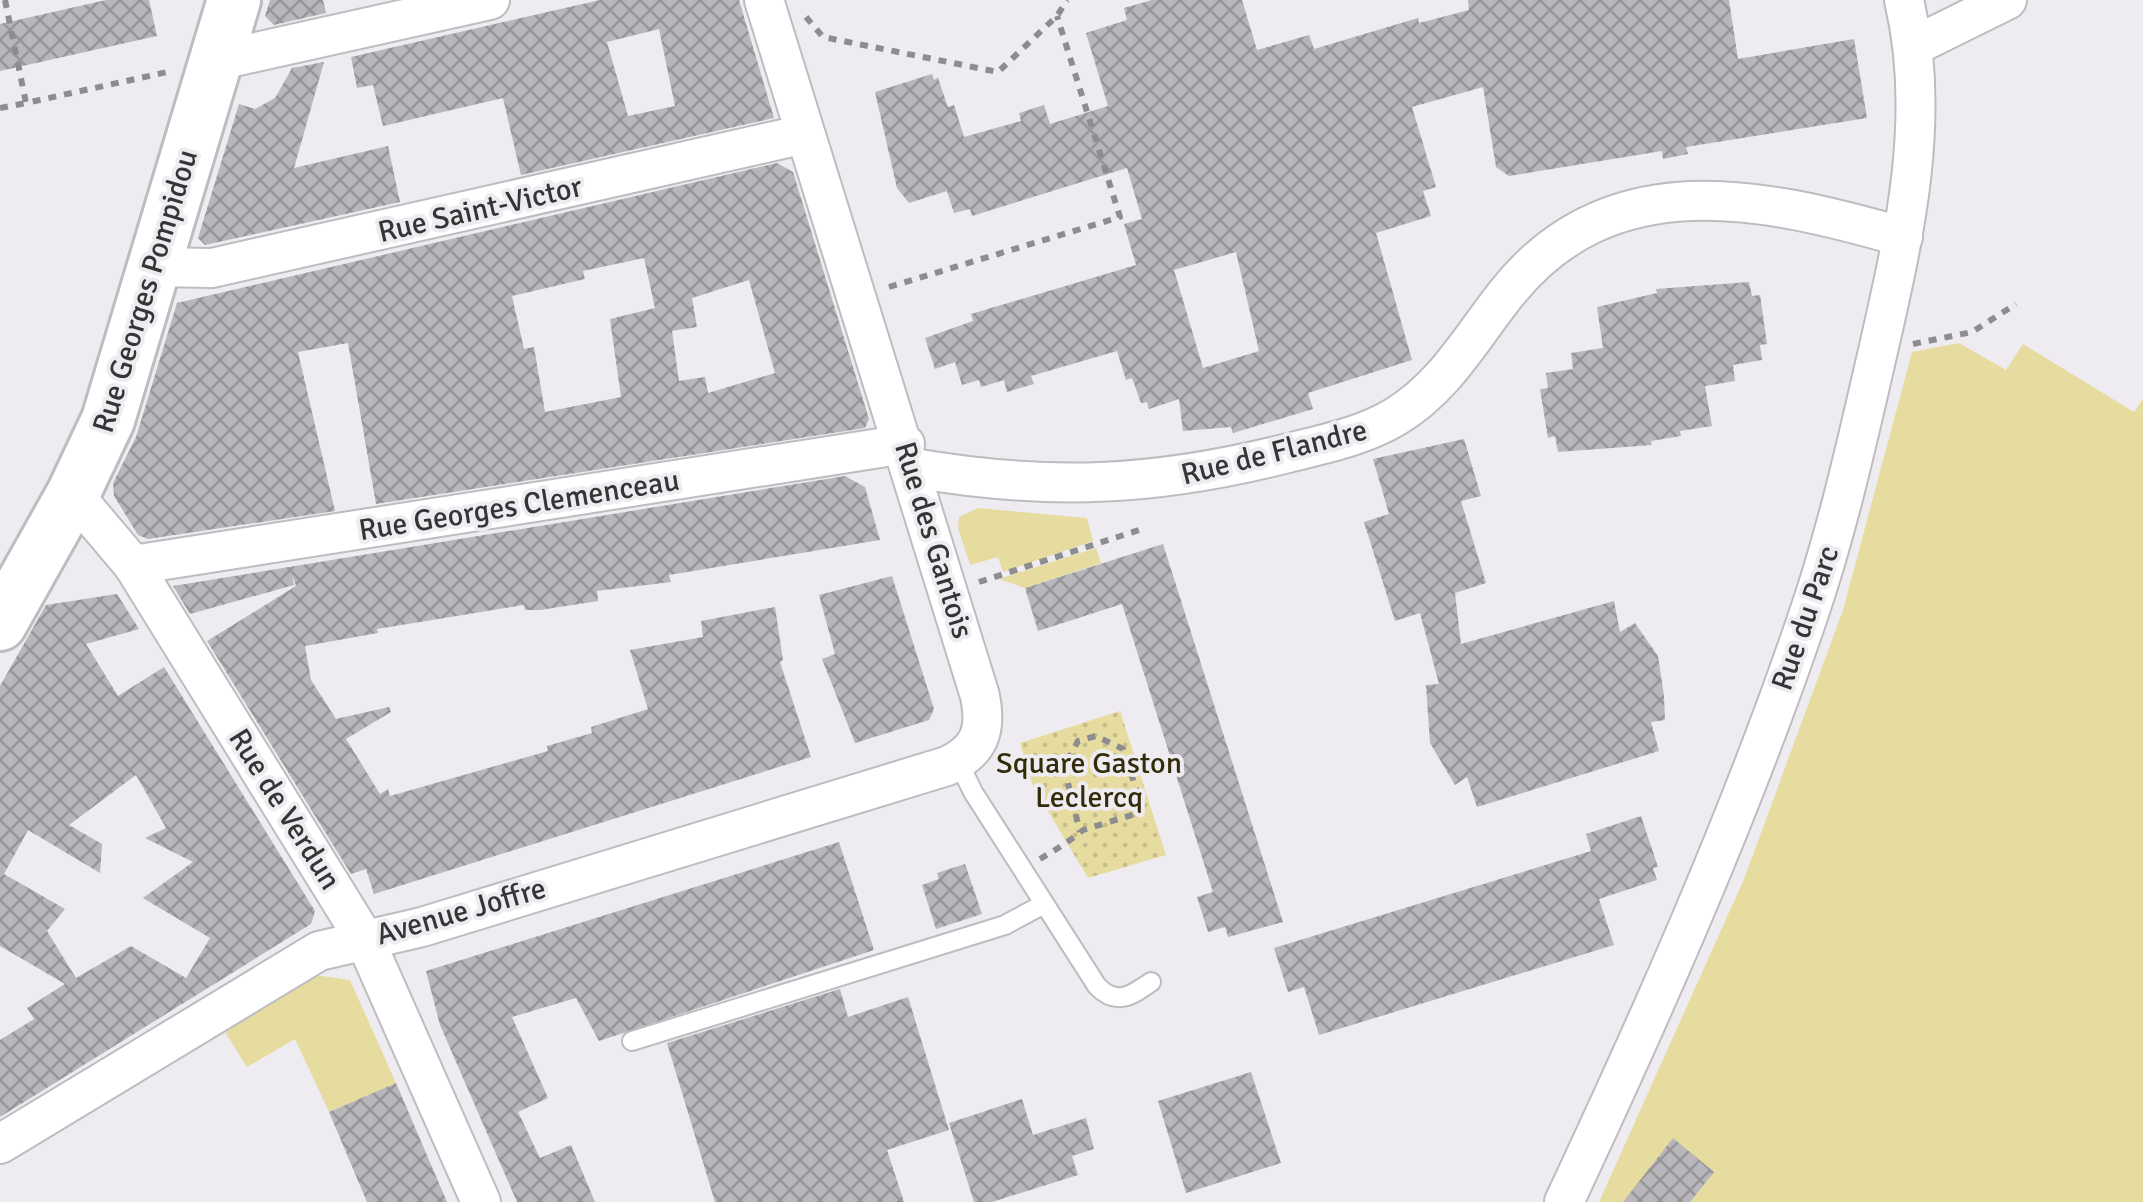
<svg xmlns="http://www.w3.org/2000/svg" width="2143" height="1202" viewBox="0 0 2143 1202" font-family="Signika,sans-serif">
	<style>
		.grass { fill: #e6dca0 }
		.park { fill: url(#park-dots) }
		.building { fill: url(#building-cross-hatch); fill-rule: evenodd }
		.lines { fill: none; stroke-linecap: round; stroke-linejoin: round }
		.lane-casing { stroke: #bebcc1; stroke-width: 22 }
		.street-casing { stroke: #bebcc1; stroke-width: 42 }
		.secondary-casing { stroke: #bebcc1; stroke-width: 58 }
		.path { stroke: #8d8c8e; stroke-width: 6; stroke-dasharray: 8 8; stroke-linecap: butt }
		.lane { stroke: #fff; stroke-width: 18 }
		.street { stroke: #fff; stroke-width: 38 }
		.secondary { stroke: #fff; stroke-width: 52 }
		.labels { text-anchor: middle; stroke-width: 8; stroke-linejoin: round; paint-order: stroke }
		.street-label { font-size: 30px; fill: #363536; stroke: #efecf1 }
		.park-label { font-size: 30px; fill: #332c0a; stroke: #efecf1 }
	</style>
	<defs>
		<pattern id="park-dots" width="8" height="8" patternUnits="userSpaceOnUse" patternTransform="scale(2.5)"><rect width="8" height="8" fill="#e6dca0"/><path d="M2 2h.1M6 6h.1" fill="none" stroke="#c6bd8a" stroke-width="1.8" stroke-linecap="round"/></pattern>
		<pattern id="building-cross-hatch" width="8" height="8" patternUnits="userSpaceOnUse" patternTransform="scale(2.5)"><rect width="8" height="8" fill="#b8b6ba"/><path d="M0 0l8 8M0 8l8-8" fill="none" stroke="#969598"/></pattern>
	</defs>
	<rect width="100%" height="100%" fill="#efecf1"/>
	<g class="grass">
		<polygon points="1959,343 2006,370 2023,344 2134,412 2143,399 2143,1202 1599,1202 1744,879 1843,610 1912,352"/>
		<polygon points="978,508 1087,518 1093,541 1003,572 998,557 970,565 958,528 959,517"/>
		<polygon points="1096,548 1101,563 1025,588 999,579"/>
		<polygon points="315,975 350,980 396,1083 329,1112 295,1039 247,1067 225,1032"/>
	</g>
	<polygon class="park" points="1120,711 1166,855 1088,878 1033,786 1020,743"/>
	<g class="building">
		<polygon points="106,0 149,0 157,36 0,71 0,24"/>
		<polygon points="270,0 323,0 326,13 274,25 265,16"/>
		<path d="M 600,0 L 739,0 L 774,118 L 521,175 L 503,98 L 383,126 L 373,85 L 357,88 L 351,57 ZM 659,29 L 675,106 L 628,116 L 607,42 Z"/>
		<path d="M 1152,0 L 1242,0 L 1257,50 L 1309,35 L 1314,49 L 1418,18 L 1419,23 L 1469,10 L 1468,0 L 1729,0 L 1738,59 L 1854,39 L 1867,118 L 1686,147 L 1688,154 L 1663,159 L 1662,151 L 1509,176 L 1496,167 L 1483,87 L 1412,107 L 1436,187 L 1423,191 L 1431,216 L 1376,233 L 1412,360 L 1308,393 L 1313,409 L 1233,433 L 1231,427 L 1183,431 L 1179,399 L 1149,409 L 1147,402 L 1141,403 L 1132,378 L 1126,380 L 1117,351 L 1031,376 L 1034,384 L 1007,392 L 1004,380 L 981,387 L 979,380 L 962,385 L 955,362 L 935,369 L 925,338 L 973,321 L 971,314 L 1136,265 L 1124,224 L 1142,219 L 1127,168 L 972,216 L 970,209 L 954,213 L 947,191 L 909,203 L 897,188 L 875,92 L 932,74 L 934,80 L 938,78 L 948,107 L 954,105 L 964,137 L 1021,121 L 1019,113 L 1044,105 L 1050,124 L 1108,106 L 1086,33 L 1127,20 L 1124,8 ZM 1236,252 L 1259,351 L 1203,368 L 1174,270 Z"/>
		<polygon points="324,62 294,168 388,146 400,202 205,245 198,238 239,104 255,109 275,98 292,68"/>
		<path d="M 777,163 L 793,172 L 869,419 L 865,428 L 376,504 L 348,343 L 298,352 L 335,511 L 148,539 L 138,535 L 114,496 L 113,483 L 136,437 L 177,303 ZM 644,258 L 655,308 L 610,319 L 621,397 L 545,412 L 534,347 L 524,349 L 512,296 L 585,279 L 583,271 ZM 749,280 L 775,373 L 708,393 L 705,377 L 679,381 L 672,331 L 697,327 L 692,298 Z"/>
		<polygon points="1749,282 1752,296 1760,295 1767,344 1760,345 1762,360 1733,365 1735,381 1705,386 1712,426 1680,431 1681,436 1651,441 1652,445 1558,452 1555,436 1548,438 1540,389 1548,388 1546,373 1573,369 1571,353 1603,348 1597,307 1657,293 1656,289"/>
		<polygon points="1464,439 1481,496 1461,501 1486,583 1455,593 1461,644 1614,601 1620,632 1635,623 1658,656 1664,696 1665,720 1651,722 1659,751 1477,807 1467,777 1455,785 1430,743 1426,685 1439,684 1420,613 1395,621 1364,522 1389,514 1373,459"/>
		<polygon points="845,476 865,487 880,540 669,575 671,582 597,591 598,601 540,610 525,610 524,605 377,629 378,633 305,646 311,680 336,719 389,707 391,712 346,739 380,794 388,789 390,796 548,751 547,746 592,733 591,727 648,709 630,650 703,637 701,621 775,607 783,660 780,662 811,757 374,894 366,869 351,874 207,641 296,586 292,575 294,585 190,614 173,586"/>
		<polygon points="1163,544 1283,922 1228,937 1225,927 1208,932 1197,897 1213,892 1122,604 1038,631 1025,588"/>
		<polygon points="892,576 934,709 929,720 855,743 822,659 835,654 819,595"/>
		<path d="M 117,594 L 139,629 L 86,644 L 118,696 L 164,667 L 315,911 L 311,924 L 0,1117 L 0,1040 L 34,1019 L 27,1008 L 65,984 L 0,946 L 0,686 L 46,605 ZM 136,775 L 166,828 L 145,838 L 193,862 L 143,898 L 210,938 L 186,978 L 131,946 L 76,978 L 47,931 L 65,909 L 4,874 L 28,830 L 100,873 L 102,844 L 69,825 Z"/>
		<polygon points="1641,816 1658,867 1653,868 1657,880 1599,899 1614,945 1319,1035 1304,987 1288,992 1274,948 1591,851 1586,834"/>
		<polygon points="839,842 874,950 599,1041 576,998 512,1017 548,1098 518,1112 540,1158 571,1145 595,1202 517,1202 440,1025 426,971"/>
		<polygon points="965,864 982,914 936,929 922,885 939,879 937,873"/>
		<polygon points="840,989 848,1017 908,997 949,1130 887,1150 904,1202 715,1202 667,1043"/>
		<polygon points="1251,1072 1281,1163 1186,1193 1158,1101"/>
		<polygon points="396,1083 447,1202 367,1202 329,1112"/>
		<polygon points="1022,1099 1033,1135 1086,1118 1094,1149 1072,1156 1078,1175 992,1202 974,1202 949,1123"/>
		<polygon points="1673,1138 1714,1172 1690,1202 1623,1202"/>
	</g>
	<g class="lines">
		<defs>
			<g id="lane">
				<path d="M 958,761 L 973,792 L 1097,986 C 1116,1006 1131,996 1151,982"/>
				<polyline points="632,1041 1005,925 1044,904"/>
			</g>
			<g id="street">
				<polyline points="1914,46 2007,0"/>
				<polyline points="216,61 490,0"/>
				<polyline points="154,267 212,268 805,134"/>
				<path d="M 913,468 C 1049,491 1153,487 1288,453 C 1324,444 1363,436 1395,417 C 1445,387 1471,338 1506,294 C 1610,162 1763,197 1903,237"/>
				<polyline points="73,494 133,565 365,940 481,1202"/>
				<polyline points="133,565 905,444"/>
				<path d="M 0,1144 L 319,951 L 422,927 L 947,766 C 980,751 987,730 980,696 L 764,0"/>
				<path d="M 1564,1202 C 1653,1012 1738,821 1806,622 C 1837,533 1857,442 1878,351 C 1904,237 1932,117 1904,0"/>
			</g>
			<polyline id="secondary" points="0,624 73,494 108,420 234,0"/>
		</defs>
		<use href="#lane" class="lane-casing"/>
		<use href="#street" class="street-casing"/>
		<use href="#secondary" class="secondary-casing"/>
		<g class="path">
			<polyline points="5,0 26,103 172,71"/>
			<polyline points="806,17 823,37 998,72 1057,16 1067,0"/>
			<polyline points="0,108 26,103"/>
			<polyline points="889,287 1120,217 1057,16"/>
			<polyline points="1913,344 1972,332 2016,304"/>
			<polyline points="979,582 1139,530"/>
			<path d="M 1040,859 C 1055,850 1070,841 1083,830 L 1135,814 L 1142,807 L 1123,749 L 1096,736 L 1078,741 L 1064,767 L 1080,832"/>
		</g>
		<use href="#lane" class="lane"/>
		<use href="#street" class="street"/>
		<use href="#secondary" class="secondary"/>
	</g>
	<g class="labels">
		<g class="street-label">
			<text transform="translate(480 209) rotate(-13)" y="10">Rue Saint-Victor</text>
			<text transform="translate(145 291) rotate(-73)" y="10">Rue Georges Pompidou</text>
			<text transform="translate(1274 452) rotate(-14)" y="10">Rue de Flandre</text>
			<text transform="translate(519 505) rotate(-9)" y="10">Rue Georges Clemenceau</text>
			<text transform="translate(934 540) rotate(73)" y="10">Rue des Gantois</text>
			<text transform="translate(1805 618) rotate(-71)" y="10">Rue du Parc</text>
			<text transform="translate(285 809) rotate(58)" y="10">Rue de Verdun</text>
			<text transform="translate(461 911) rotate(-16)" y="10">Avenue Joffre</text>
		</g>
		<g class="park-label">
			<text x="1089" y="773">Square Gaston<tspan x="1089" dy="34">Leclercq</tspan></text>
		</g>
	</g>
</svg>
